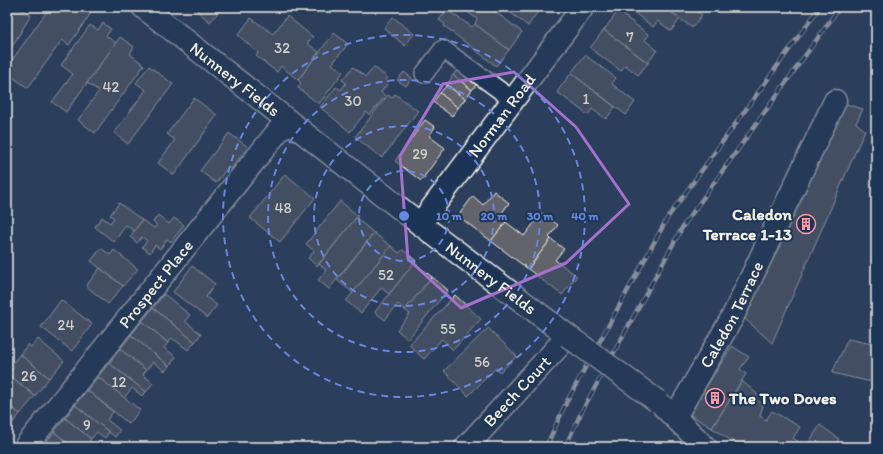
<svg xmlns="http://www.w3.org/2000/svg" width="883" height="454" viewBox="0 0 883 454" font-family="Itim,sans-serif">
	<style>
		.building { fill: #63646c; stroke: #f4f1e8 }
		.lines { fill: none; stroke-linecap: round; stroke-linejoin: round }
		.service-casing { stroke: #f4f1e8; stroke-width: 20 }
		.minor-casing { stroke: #f4f1e8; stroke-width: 25 }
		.service { stroke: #1d3557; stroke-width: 17 }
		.minor { stroke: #1d3557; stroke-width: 22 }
		.rail-casing { stroke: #f4f1e8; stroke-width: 4.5 }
		.rail { stroke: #1d3557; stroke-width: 3; stroke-dasharray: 9; stroke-linecap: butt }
		.minor-bridge-casing { stroke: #f4f1e8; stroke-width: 25; stroke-linecap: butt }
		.minor-bridge { stroke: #1d3557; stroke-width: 22 }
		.marked { fill: none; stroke: #a571cd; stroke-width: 3; stroke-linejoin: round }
		.ring { fill: none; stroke: #6887de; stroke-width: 2; stroke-dasharray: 7 5 }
		.labels { text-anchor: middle; stroke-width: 4; stroke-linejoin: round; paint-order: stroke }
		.number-label { font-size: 15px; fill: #d0cec9 }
		.street-label { font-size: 17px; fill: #f4f1e8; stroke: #1d3557 }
		.poi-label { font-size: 17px; font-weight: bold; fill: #f4f1e8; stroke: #1d3557; text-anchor: end }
		.centre { fill: #6887de; stroke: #1d3557; stroke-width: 2 }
		.ring-label { font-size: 12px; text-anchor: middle; font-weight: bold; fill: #6887de; stroke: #1d3557; stroke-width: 4; stroke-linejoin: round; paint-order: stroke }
	</style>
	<rect width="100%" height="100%" fill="#2b3e5b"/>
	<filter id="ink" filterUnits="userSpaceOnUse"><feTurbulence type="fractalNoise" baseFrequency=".025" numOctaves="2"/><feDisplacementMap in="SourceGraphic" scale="8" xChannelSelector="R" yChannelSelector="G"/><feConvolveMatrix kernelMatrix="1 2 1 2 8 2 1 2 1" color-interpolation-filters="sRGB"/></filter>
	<g filter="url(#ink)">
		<g class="building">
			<polygon points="7,7 17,7 31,15 7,55"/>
			<polygon points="50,7 95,7 69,45 62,40 28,88 7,73 7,67"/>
			<polygon points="200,7 223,7 210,22 197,11"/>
			<polygon points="461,7 489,7 522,32 509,50 475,24 477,19"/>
			<polygon points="503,7 535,7 539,10 528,26"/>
			<polygon points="627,7 665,7 680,19 671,31 658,21 653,27"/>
			<polygon points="665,7 691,7 702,15 692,28"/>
			<polygon points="447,10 472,27 475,24 509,50 496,66 444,26 445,24 439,20"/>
			<polygon points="618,11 649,35 645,40 657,50 648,63 604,30"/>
			<polygon points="287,16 313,37 307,43 319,52 298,80 281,66 277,72 256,56 258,53 238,35 251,18 273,34"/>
			<polygon points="393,17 414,34 405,46 384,28"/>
			<polygon points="103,23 111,29 106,36 116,43 66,112 52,102 73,74 61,65 90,25 98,30"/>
			<polygon points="604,30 648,63 638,75 625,65 621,71 590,48"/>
			<polygon points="334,33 348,44 332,64 343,72 319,104 298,88 301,83 298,80"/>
			<polygon points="120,37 134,47 130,54 144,65 95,133 78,120 99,91 87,83"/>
			<polygon points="585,55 616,78 612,84 635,102 626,115 571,73"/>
			<polygon points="149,66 173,84 128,144 114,133 146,90 136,83"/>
			<polygon points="460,66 479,81 472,90 453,75"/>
			<polygon points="353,67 366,77 374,67 388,78 386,80 388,83 381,92 385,96 370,115 366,112 350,132 320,107 336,87 341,90 346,83 342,80"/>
			<polygon points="404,72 412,78 406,86 397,80"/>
			<polygon points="571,73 615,107 606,119 592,109 588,115 557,92"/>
			<polygon points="453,75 472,90 465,99 447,85"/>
			<polygon points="447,85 465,99 458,108 440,93"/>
			<polygon points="440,93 458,108 452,116 433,102"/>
			<polygon points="395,94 418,111 382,158 355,137 388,95 392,98"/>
			<polygon points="194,98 217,115 174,175 158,163 175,140 167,134"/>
			<polygon points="843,103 863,109 856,123 865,130 772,343 744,318"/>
			<polygon points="425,120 435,127 429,136 445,148 421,181 395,161"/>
			<polygon points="229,133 248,147 231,169 228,167 216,183 200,171"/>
			<polygon points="285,174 315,198 280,242 250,218"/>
			<polygon points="494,191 509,203 499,217 506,222 491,241 458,216 473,196 483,205"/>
			<polygon points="340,201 358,216 317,266 308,258 314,251 306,244"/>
			<polygon points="119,203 142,220 134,231 126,225 114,242 95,227 102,217 110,223 114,218 110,215"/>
			<polygon points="542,213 558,225 549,237 551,239 528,269 491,241 506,222 524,236"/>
			<polygon points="158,215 169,224 174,218 184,225 171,242 167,239 160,249 155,245 150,253 142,247 147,241 142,237 137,243 130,237 142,220 154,228 157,225 153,222"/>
			<polygon points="356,218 374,233 329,289 318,280 326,270 319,264"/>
			<polygon points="374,233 391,246 353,293 337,280"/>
			<polygon points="551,239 564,249 555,260 577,276 562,295 528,269"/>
			<polygon points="391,246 399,253 403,250 416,261 389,294 381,288 361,313 346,301"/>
			<polygon points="101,248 110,255 114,250 138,269 123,286 91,261"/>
			<polygon points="414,263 432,277 405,310 398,304 385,320 375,312"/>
			<polygon points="192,266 215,284 206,297 217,305 207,318 173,292"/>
			<polygon points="100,268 123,286 108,304 86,286"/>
			<polygon points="432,277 448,290 408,339 397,330 410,314 405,310"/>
			<polygon points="164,294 190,315 185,321 201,334 195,342 153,308"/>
			<polygon points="455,295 481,319 453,350 442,339 424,359 409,345"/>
			<polygon points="61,300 92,324 72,351 41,327"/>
			<polygon points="153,308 195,342 188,350 172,338 168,343 142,321"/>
			<polygon points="142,321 168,343 164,348 176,357 169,366 131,335"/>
			<polygon points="488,328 517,356 500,372 496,368 468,396 444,371"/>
			<polygon points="131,335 169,366 165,371 153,362 146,370 120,349"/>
			<polygon points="874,336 876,337 876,383 832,373 848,339 872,344"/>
			<polygon points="38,339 64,361 49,378 20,354 28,344 31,347"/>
			<polygon points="732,346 749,357 740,369 746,374 712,428 689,414"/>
			<polygon points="120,349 146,370 143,375 153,383 146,392 109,363"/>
			<polygon points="20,354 49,378 35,396 8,374 14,367 11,365"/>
			<polygon points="109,363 146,392 142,396 132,388 124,398 98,377"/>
			<polygon points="8,374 35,396 20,414 7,403"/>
			<polygon points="98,377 140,410 129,424 87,390"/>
			<polygon points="742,381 757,394 756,399 763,405 760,416 766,420 772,411 800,427 793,438 806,447 820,425 839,439 835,447 741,447 712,428"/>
			<polygon points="87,390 113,412 107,420 120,430 115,437 75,405"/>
			<polygon points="7,403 20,414 7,430"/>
			<polygon points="75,405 109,432 105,438 97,432 91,439 65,418"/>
			<polygon points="65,418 91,439 85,447 72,447 54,432"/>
			<polygon points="54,432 72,447 44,447 43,446"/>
		</g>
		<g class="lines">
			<defs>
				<polyline id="service" points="424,74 443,49 513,100"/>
				<g id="minor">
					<path id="s1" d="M 143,7 L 420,224 L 568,336 L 466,447"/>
					<path id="s2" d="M 420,224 L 583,7"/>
					<polyline points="664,407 705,447"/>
					<path id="s3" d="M 675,417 L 732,318 L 835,101"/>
					<path id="s4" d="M 25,447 L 287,120"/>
				</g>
			</defs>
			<use href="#service" class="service-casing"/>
			<use href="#minor" class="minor-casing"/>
			<use href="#service" class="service"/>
			<use href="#minor" class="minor"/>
			<defs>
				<g id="rail">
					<polyline points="546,447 567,401 668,217 820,7"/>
					<polyline points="565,447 582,411 683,226 840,7"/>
				</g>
			</defs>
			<use href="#rail" class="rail-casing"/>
			<use href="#rail" class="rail"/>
			<defs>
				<polyline id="minor-bridge" points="568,336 657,401"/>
			</defs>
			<use href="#minor-bridge" class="minor-bridge-casing"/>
			<use href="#minor-bridge" class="minor-bridge"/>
		</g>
	</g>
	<path d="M0 0H883V454H0ZM 514,72 L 576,127 L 629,204 L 566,263 L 461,308 L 408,259 L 400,156 L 443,84 Z" fill="#2b3e5b" fill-opacity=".55" fill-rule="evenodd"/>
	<path class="marked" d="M 514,72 L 576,127 L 629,204 L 566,263 L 461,308 L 408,259 L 400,156 L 443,84 Z"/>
	<g class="ring">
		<circle cx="404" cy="216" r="45"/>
		<circle cx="404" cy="216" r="90"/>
		<circle cx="404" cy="216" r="136"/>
		<circle cx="404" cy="216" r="181"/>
	</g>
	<defs>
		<symbol id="building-ring" viewBox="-11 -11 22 22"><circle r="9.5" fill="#1d3557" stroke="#ff9aa2" stroke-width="1.5"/><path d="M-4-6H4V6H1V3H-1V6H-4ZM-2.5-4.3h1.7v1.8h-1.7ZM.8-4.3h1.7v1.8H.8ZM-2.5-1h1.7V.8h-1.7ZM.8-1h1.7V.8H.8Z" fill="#ff9aa2"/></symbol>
	</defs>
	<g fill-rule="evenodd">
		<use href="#building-ring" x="795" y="213" width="22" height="22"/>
		<use href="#building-ring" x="704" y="387" width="22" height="22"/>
	</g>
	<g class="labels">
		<g class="number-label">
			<text x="630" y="42">7</text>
			<text x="282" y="53">32</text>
			<text x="111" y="92">42</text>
			<text x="586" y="104">1</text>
			<text x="353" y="106">30</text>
			<text x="420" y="159">29</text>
			<text x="283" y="213">48</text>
			<text x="386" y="280">52</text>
			<text x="66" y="330">24</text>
			<text x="448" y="334">55</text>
			<text x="482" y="367">56</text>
			<text x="29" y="381">26</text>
			<text x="119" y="387">12</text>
			<text x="87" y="430">9</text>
		</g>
		<g class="street-label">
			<text dy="6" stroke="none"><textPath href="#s1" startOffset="117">Nunnery Fields</textPath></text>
			<text dy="6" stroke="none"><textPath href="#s2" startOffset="136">Norman Road</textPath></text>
			<text dy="6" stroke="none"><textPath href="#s1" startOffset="441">Nunnery Fields</textPath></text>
			<text dy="6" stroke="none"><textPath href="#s4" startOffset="209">Prospect Place</textPath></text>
			<text dy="6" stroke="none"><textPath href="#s3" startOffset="117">Caledon Terrace</textPath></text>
			<text transform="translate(517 391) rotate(-47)" y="6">Beech Court</text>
		</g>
		<g class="poi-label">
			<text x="792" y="220">Caledon<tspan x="792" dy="20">Terrace 1-13</tspan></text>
			<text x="729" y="404" text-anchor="start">The Two Doves</text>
		</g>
	</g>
	<circle cx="404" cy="216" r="6" class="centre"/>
	<g class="ring-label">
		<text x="449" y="220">10 m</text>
		<text x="494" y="220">20 m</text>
		<text x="540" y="220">30 m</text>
		<text x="585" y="220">40 m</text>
	</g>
	<rect width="883" height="454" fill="none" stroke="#1d3557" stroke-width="24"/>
	<rect x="12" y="12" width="859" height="430" fill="none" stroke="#f4f1e8" stroke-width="1.5" filter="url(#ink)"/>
</svg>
